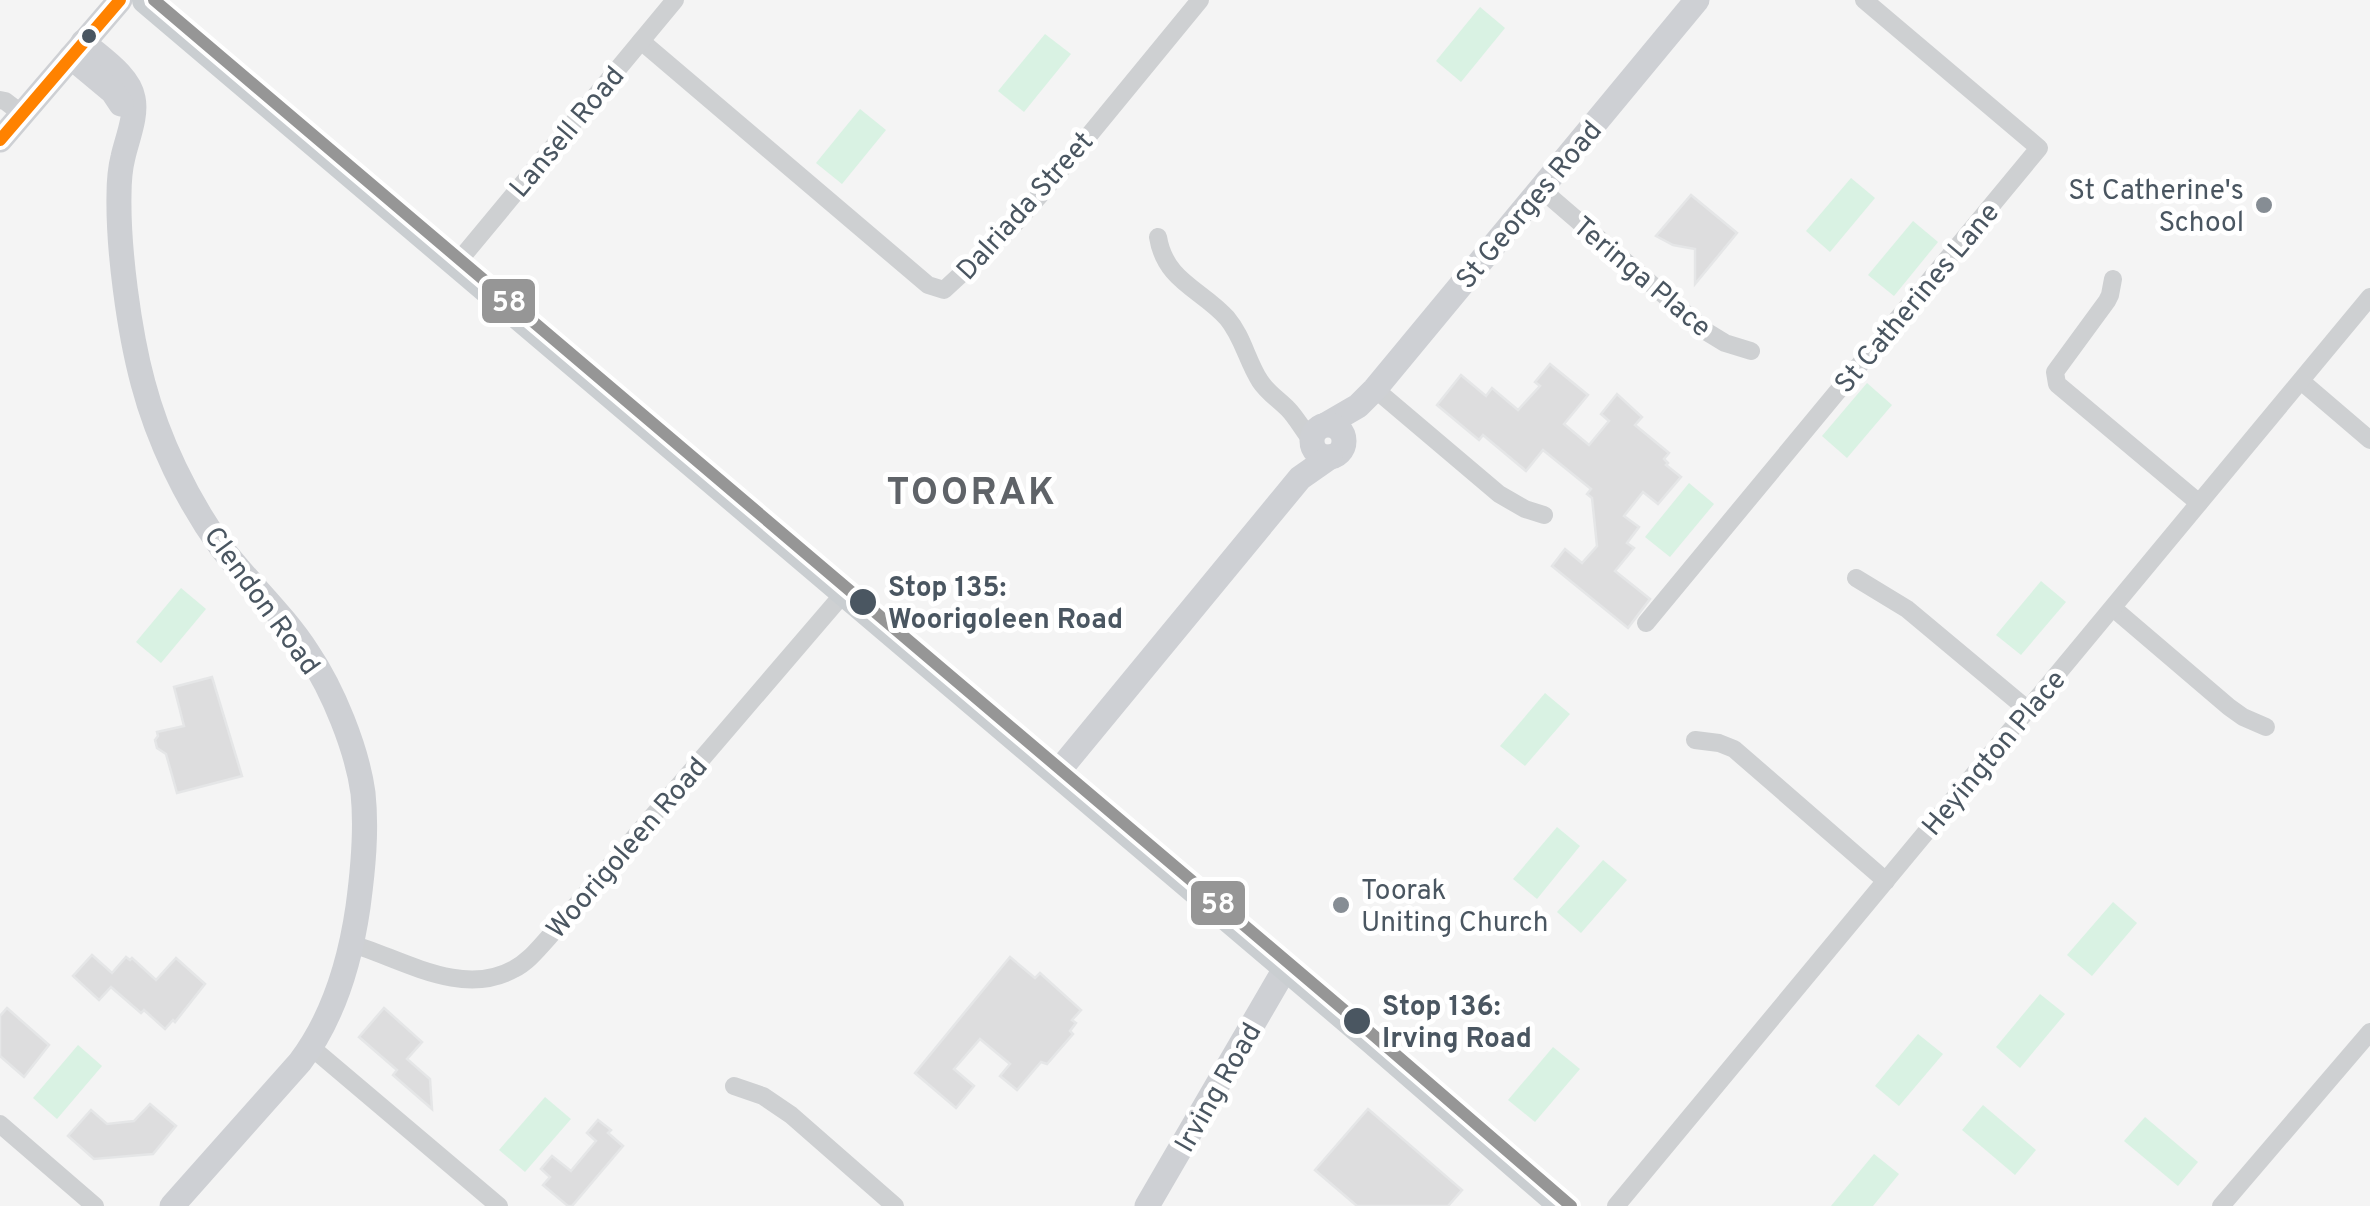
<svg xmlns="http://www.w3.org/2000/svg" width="2370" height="1206" viewBox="0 0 2370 1206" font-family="Overpass,sans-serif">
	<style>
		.green { fill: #d9f2e3 }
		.building { fill: #ddddde; stroke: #e5e6e7; stroke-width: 2.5 }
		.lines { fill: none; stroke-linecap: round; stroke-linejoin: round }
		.street { stroke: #ced0d2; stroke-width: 18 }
		.secondary { stroke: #ced0d4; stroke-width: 25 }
		.primary { stroke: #caced1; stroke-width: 28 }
		.bus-1-casing { stroke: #fff; stroke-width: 20 }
		.bus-1 { stroke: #ff8200; stroke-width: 12 }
		.tram-1-casing { stroke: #fff; stroke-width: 20 }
		.tram-1 { stroke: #969696; stroke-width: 12 }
		.bus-dot { fill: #4a5661; stroke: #fff; stroke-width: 4 }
		.poi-dot { fill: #868d94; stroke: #fff; stroke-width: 4 }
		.labels { text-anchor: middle; stroke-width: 10; stroke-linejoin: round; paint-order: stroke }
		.street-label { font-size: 28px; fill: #4a5661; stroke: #fff }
		.poi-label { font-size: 28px; fill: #4a5661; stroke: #fff; text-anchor: end }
		.stop-label { font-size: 28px; font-weight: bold; fill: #4a5661; stroke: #fff; text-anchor: start }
		.district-label { font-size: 38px; font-weight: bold; letter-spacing: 2.5px; fill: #5f6368; stroke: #fff }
		.line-badge { stroke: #fff; stroke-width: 4 }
		.badge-label { font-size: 28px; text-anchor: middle; font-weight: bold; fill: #fff }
	</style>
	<rect width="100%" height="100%" fill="#f4f4f4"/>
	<g class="green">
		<polygon points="1480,7 1505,28 1461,82 1436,61"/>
		<polygon points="1045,34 1071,54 1024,112 998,91"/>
		<polygon points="860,109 886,130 842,184 816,163"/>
		<polygon points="1851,178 1875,198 1830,252 1806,231"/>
		<polygon points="1913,221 1938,242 1894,296 1868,275"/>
		<polygon points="1867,383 1892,405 1847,458 1822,436"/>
		<polygon points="1689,483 1714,504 1670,557 1645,537"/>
		<polygon points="2041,581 2066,602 2021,655 1996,635"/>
		<polygon points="181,588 206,609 161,663 136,642"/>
		<polygon points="1545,693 1570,714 1525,766 1500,746"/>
		<polygon points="1557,827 1580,846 1537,899 1513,879"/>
		<polygon points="1603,860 1627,880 1581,933 1557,912"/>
		<polygon points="2113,902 2137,923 2092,976 2067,955"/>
		<polygon points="2040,994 2065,1014 2020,1068 1996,1047"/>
		<polygon points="1918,1034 1943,1054 1899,1106 1875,1086"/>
		<polygon points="78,1045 102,1066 57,1119 33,1098"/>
		<polygon points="1553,1047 1580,1069 1535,1122 1508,1100"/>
		<polygon points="545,1097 571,1119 525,1172 499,1150"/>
		<polygon points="1983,1105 2036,1150 2015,1175 1962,1130"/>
		<polygon points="2145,1117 2198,1162 2178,1186 2124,1141"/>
		<polygon points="1874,1154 1899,1174 1873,1206 1831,1206"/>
	</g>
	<g class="building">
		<polygon points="1691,195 1737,233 1695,284 1695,249 1673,245 1656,236"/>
		<polygon points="1550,364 1588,395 1564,424 1589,445 1609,421 1601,414 1617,394 1642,417 1635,425 1669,453 1664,459 1668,463 1666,465 1681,477 1658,504 1643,492 1624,516 1639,527 1627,543 1634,548 1615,571 1650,599 1628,628 1552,566 1565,549 1582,563 1597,546 1592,498 1587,494 1591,489 1543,450 1526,471 1483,435 1479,440 1437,405 1461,375 1486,396 1492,388 1518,410 1540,386 1535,382"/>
		<polygon points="212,677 242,776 177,793 166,754 157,748 155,740 158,736 157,732 184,726 174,687"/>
		<polygon points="92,955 112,973 126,957 130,960 132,958 156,980 176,958 205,984 175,1022 173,1020 165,1029 144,1010 141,1013 111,987 99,1000 73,976"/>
		<polygon points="1010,957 1035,978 1040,973 1081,1010 1072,1020 1076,1023 1070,1031 1073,1034 1047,1064 1041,1062 1017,1090 1000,1076 1010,1064 980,1039 954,1069 974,1086 956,1108 915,1073"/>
		<polygon points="7,1008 49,1045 24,1077 0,1056 0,1016"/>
		<polygon points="384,1008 422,1042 407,1059 430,1079 432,1109 393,1075 397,1070 359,1037"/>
		<polygon points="150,1104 176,1126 153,1154 94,1159 68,1136 91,1110 107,1124 134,1121"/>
		<polygon points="1368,1109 1462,1190 1448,1206 1357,1206 1315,1170"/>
		<polygon points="598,1120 611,1130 608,1133 623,1146 572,1206 568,1206 543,1185 550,1177 541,1169 552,1156 571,1171 596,1141 587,1133"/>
	</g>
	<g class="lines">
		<g class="street">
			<polyline points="641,41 928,285 944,290 1011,228 1040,195 1200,0"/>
			<polyline points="0,100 5,101 22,114"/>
			<polyline points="1541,189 1707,332 1725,343 1751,351"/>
			<path d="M 1158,237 C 1165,281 1201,289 1227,318 C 1243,337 1247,361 1260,381 C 1267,392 1278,399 1288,409 C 1296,417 1303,430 1311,440"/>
			<polyline points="457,263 675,0"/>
			<polyline points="2113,279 2110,295 2107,301 2055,372 2057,384 2199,503"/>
			<polyline points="2301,381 2370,440"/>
			<polyline points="1375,389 1499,494 1525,509 1544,515"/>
			<polyline points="1856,578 1907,609 2028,710"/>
			<polyline points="2113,608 2229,707 2243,717 2266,727"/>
			<polyline points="1646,623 2039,148 1864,0"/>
			<polyline points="1695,740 1719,743 1734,749 1886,881"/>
			<path d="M 352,944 C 402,959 462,998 514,969 C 528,962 538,949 549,937 L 844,593"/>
			<polyline points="311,1047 499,1206"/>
			<polyline points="734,1086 763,1096 791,1115 895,1206"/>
			<polyline points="0,1124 95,1206"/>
			<polyline points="1616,1206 2370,297"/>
			<polyline points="2221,1206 2370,1032"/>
		</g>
		<g class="secondary">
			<path d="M 83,42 C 99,57 129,75 133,98 C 137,116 127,139 123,157 C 120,169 119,183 119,195 C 118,249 129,331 143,383 C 158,440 187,500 221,547 C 248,583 283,614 308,653 C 333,690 357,749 363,793 C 367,831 363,870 358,907 C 350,962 334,1017 300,1062 L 172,1206"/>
			<polyline points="71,57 113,92 121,104"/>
			<polyline points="0,140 120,0"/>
			<polyline points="1327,424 1358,406 1375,389 1697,0"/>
			<circle cx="1328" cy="441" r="16"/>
			<polyline points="1057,773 1300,478 1330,457"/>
			<polyline points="1147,1206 1286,967"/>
		</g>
		<polyline class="primary" points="146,0 1373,1041 1563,1206"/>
		<defs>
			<polyline id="bus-1" points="0,140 120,0"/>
		</defs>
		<use href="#bus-1" class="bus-1-casing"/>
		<use href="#bus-1" class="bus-1"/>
		<defs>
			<polyline id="tram-1" points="154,0 1357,1021 1571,1206"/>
		</defs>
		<use href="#tram-1" class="tram-1-casing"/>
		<use href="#tram-1" class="tram-1"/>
	</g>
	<g class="bus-dot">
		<circle cx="89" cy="36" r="9"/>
		<circle cx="863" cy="602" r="15"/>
		<circle cx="1357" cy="1021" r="15"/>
	</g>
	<g class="poi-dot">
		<circle cx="2264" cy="205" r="10"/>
		<circle cx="1341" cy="905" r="10"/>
	</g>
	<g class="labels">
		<g class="street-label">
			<text transform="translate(566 131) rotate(-50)" y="10">Lansell Road</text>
			<text transform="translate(1528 204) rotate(-50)" y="10">St Georges Road</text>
			<text transform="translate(1024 205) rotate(-48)" y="10">Dalriada Street</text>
			<text transform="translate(1643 276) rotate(40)" y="10">Teringa Place</text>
			<text transform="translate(1916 297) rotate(-50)" y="10">St Catherines Lane</text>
			<text transform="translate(263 600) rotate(54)" y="10">Clendon Road</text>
			<text transform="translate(1993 752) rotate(-50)" y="10">Heyington Place</text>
			<text transform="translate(626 847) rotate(-49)" y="10">Woorigoleen Road</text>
			<text transform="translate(1217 1087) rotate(-60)" y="10">Irving Road</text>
		</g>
		<g class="poi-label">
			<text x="2244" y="199">St Catherine's<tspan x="2244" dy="32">School</tspan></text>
			<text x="1361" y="899" text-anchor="start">Toorak<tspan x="1361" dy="32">Uniting Church</tspan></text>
		</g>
		<g class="stop-label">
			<text x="888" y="596">Stop 135:<tspan x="888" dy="32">Woorigoleen Road</tspan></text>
			<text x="1382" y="1015">Stop 136:<tspan x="1382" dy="32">Irving Road</tspan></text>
		</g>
		<g class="district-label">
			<text x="972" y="504">TOORAK</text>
		</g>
	</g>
	<g class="line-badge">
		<rect x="480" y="277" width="57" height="48" rx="10" fill="#969696"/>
		<rect x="1189" y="879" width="58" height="48" rx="10" fill="#969696"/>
	</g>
	<g class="badge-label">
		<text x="509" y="311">58</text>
		<text x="1218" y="913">58</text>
	</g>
</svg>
